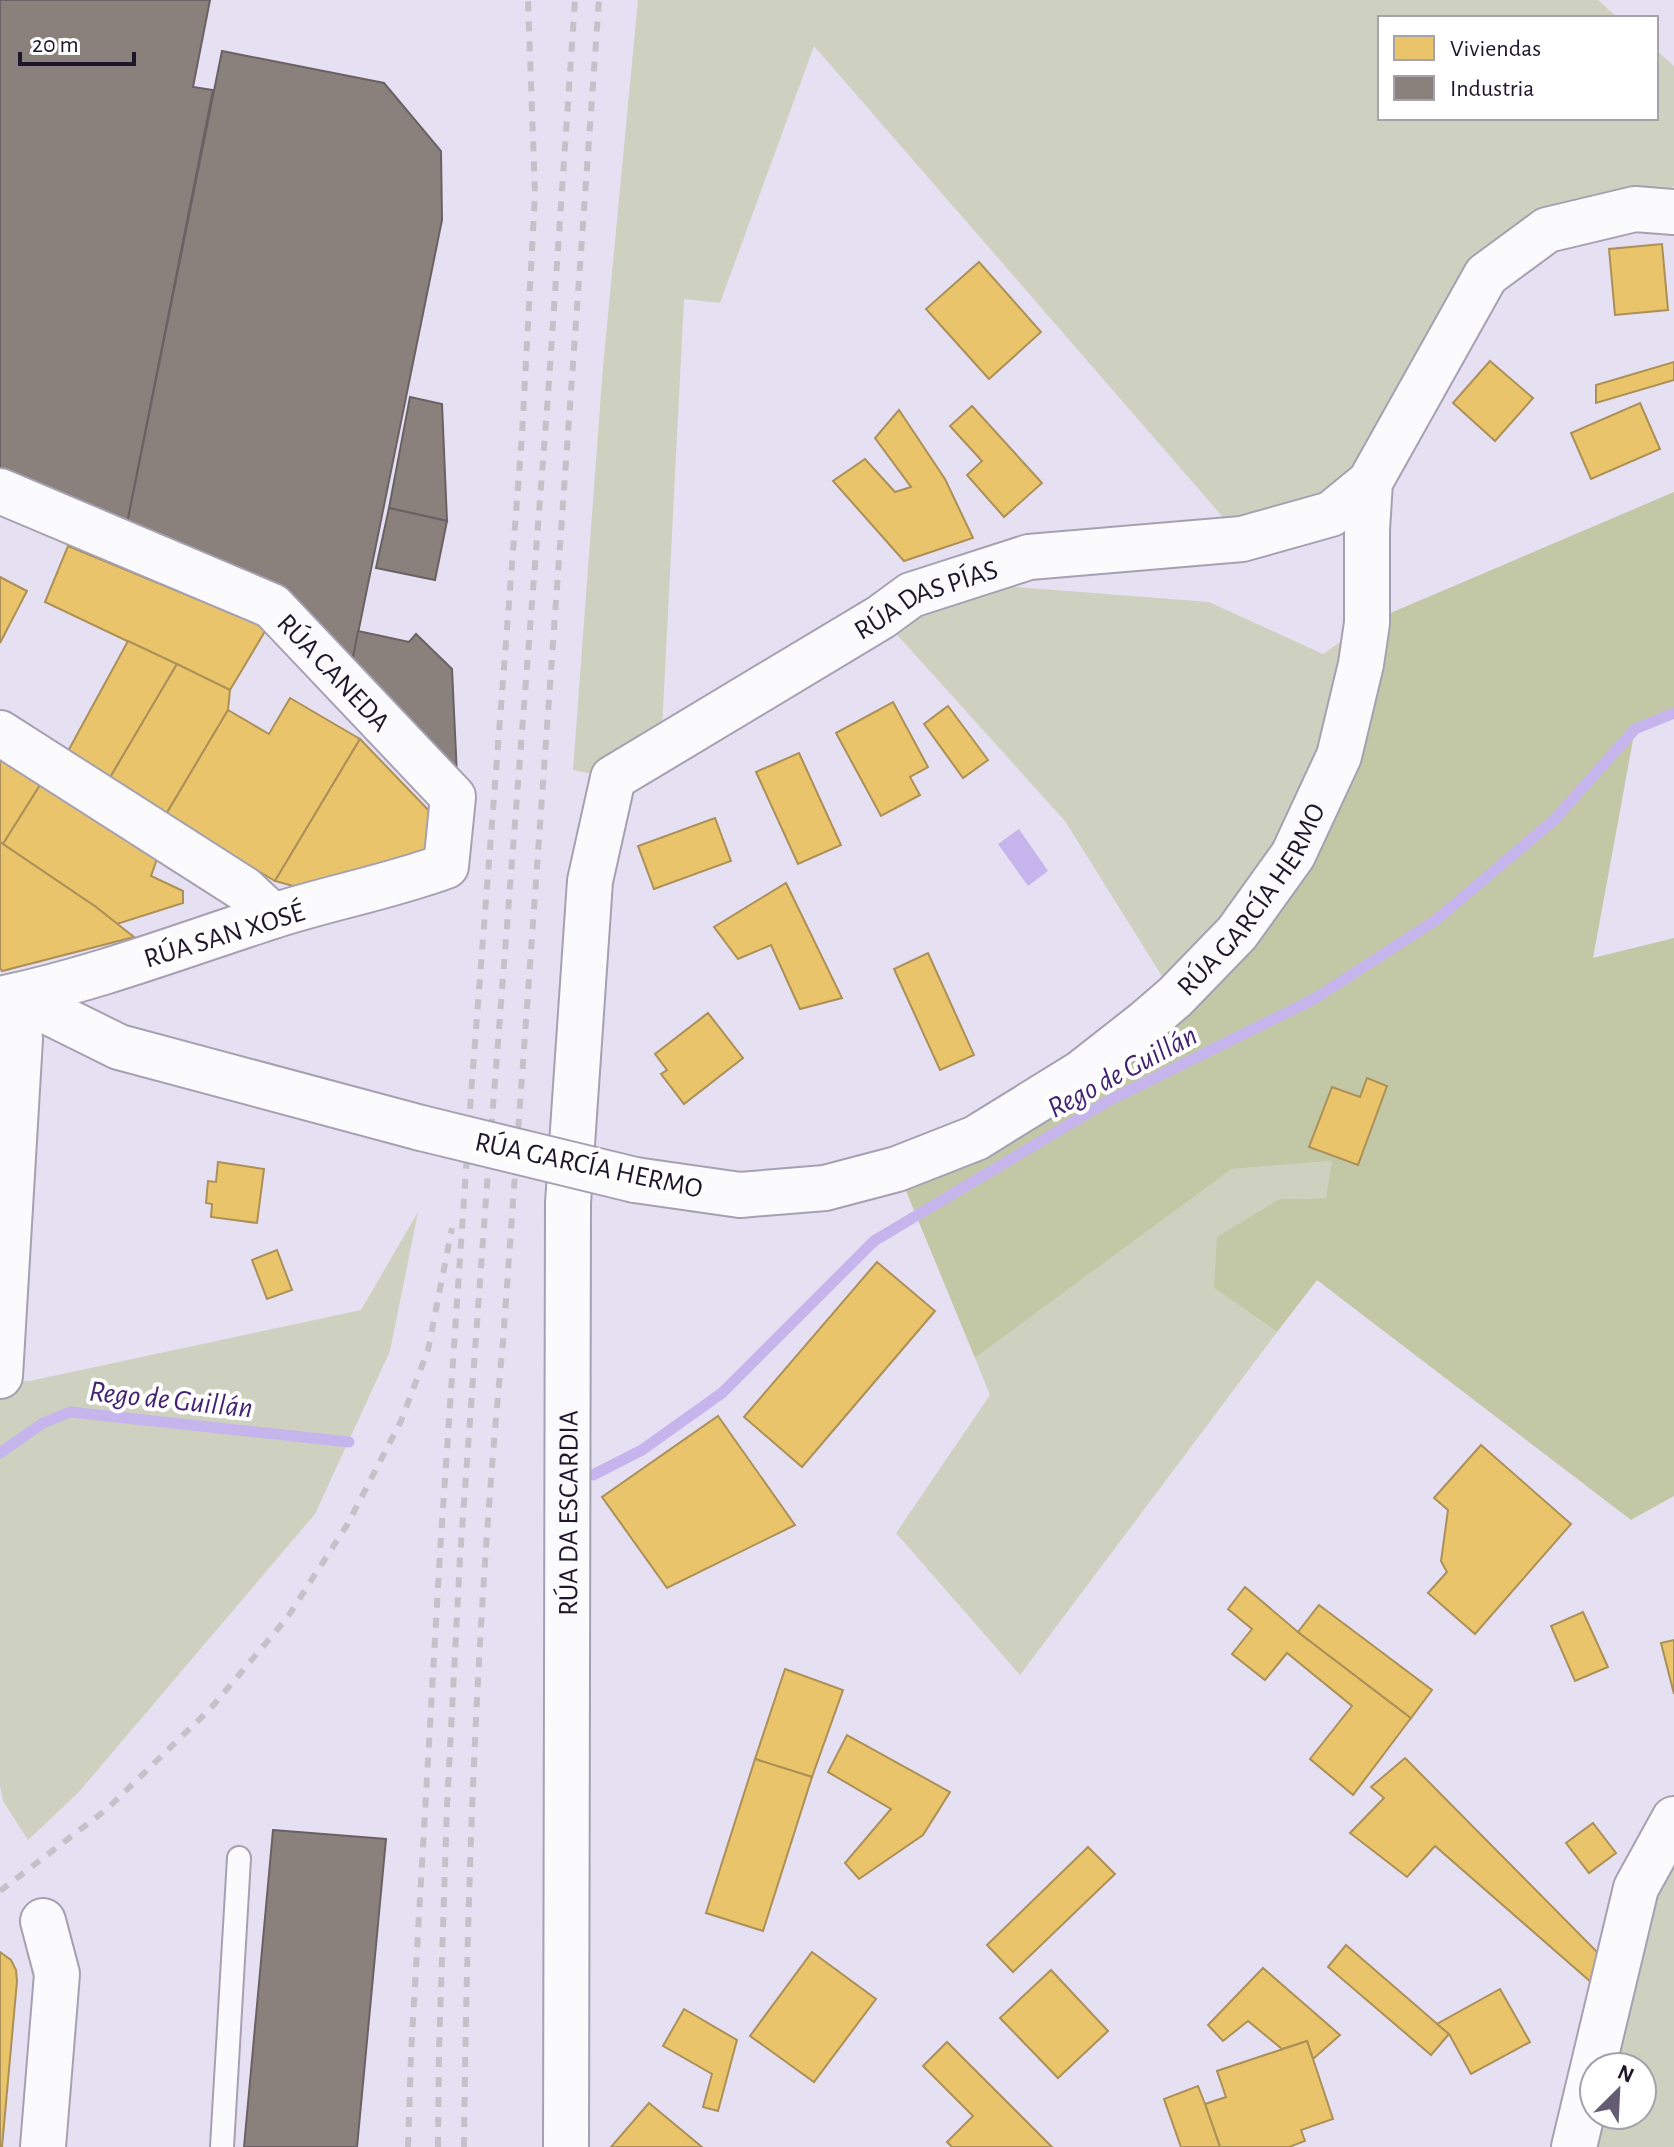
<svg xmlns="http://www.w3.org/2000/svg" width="1674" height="2147" viewBox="0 0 1674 2147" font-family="'Alegreya Sans',sans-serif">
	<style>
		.green { fill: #ced1c0; fill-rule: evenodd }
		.forest { fill: #c2c8a6 }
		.water { fill: #c6b5ed }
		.homes { fill: #e9c46a; stroke: #ac9057; stroke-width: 2 }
		.industry { fill: #8a817c; stroke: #6a6164; stroke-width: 2 }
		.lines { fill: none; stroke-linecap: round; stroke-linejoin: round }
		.stream { stroke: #c6b5ed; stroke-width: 11 }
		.lane-casing { stroke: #a5a0b2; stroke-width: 26 }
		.street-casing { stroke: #a5a0b2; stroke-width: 48 }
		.lane { stroke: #fbfafd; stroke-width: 22 }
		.street { stroke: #fbfafd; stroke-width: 44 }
		.rail { stroke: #c4c2c8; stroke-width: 6; stroke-dasharray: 10 10; stroke-linecap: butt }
		.street-bridge-casing { stroke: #a5a0b2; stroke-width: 48; stroke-linecap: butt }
		.street-bridge { stroke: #fbfafd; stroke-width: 44 }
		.labels { text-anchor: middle; stroke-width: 8; stroke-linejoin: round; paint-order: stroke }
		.street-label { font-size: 28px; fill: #1e172c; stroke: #fff }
		.water-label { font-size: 30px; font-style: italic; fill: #432173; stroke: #fff }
	</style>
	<rect width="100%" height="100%" fill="#e6e0f3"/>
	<g class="green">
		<polygon points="638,0 1598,0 1618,18 1380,18 1380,118 1656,118 1656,50 1674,66 1674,186 1635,209 1486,275 1370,482 1242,539 814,46 720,303 684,299 661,749 613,778 573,770 603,367"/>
		<polygon points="953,582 1209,602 1323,654 1367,623 1339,756 1175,997 1065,821 881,617"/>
		<polygon points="1332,1161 1327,1198 1280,1199 1214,1288 1277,1332 1020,1675 896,1533 990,1395 975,1358 1232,1169"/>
		<polygon points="418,1212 390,1351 315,1514 78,1793 28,1840 3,1801 0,1786 0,1381 30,1381 361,1310"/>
		<path d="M 1674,1819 L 1674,2147 L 1574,2147 L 1636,1888 ZM 1594,2067 L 1642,2067 L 1642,2115 L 1594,2115 Z"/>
	</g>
	<polygon class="forest" points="1674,492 1674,714 1635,729 1593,958 1674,938 1674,1496 1631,1520 1317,1280 1277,1332 1214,1288 1217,1237 1280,1199 1326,1198 1332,1161 1232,1169 975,1358 897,1169 1081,1073 1293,855 1367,623"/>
	<polygon class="water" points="1019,829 1048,871 1028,886 998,844"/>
	<g class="homes">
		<polygon points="1662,244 1668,310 1615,315 1609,249"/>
		<polygon points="979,262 1041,332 989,379 926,309"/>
		<polygon points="1490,361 1533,398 1495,441 1453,403"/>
		<polygon points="1674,362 1674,380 1596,403 1596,385"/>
		<polygon points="1640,403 1660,449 1591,479 1571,433"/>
		<polygon points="972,406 1042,483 1004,517 967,475 982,461 950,426"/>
		<polygon points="899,410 945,479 973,538 904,561 833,481 865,459 895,492 911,487 875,438"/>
		<polygon points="68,546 267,628 230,690 45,602"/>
		<polygon points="0,577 27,591 0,643"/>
		<polygon points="128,641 177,664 108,781 67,753"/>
		<polygon points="177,664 230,690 228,710 165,816 108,781"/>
		<polygon points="290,698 360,739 275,881 165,816 228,710 269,734"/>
		<polygon points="893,702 928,767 910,777 920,795 881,816 836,733"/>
		<polygon points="948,706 988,760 963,778 924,724"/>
		<polygon points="360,739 436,818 427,855 304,889 275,881"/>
		<polygon points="799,753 841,845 798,864 756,772"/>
		<polygon points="0,757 42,782 3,844 0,842"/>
		<polygon points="42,782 157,859 151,876 183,891 183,903 117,924 96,907 3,844"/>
		<polygon points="715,818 731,861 654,889 638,846"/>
		<polygon points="0,842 96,907 134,937 2,971 0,968"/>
		<polygon points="786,883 842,998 800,1009 771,945 738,959 714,927"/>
		<polygon points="928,953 974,1055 940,1070 894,969"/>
		<polygon points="708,1013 743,1058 684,1104 661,1074 667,1070 655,1054"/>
		<polygon points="1367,1078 1387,1086 1358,1165 1309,1147 1332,1087 1360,1097"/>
		<polygon points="218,1162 264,1169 257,1223 211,1217 212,1204 206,1203 208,1181 216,1182"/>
		<polygon points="277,1250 292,1290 267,1299 252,1260"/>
		<polygon points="877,1262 935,1311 802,1467 744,1417"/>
		<polygon points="718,1416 795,1525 667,1588 602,1497"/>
		<polygon points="1481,1445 1571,1524 1475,1634 1428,1593 1447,1572 1441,1561 1448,1510 1434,1498"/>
		<polygon points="1245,1587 1298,1632 1411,1718 1353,1795 1310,1759 1352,1706 1287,1653 1265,1680 1232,1654 1252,1629 1228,1609"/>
		<polygon points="1319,1605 1432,1690 1411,1718 1298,1632"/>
		<polygon points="1583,1612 1608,1667 1575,1681 1551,1626"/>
		<polygon points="1674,1640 1674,1694 1661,1643"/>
		<polygon points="785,1669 843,1690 812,1777 755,1759"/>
		<polygon points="847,1735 950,1792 923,1835 859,1879 845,1863 891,1809 828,1772"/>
		<polygon points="1405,1758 1607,1962 1592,1983 1435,1846 1407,1877 1350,1833 1384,1798 1371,1787"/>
		<polygon points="755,1759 812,1777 763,1931 706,1913"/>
		<polygon points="1593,1823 1616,1853 1589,1873 1566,1843"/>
		<polygon points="1088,1847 1115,1874 1013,1972 987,1945"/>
		<polygon points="1346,1945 1449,2034 1431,2055 1328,1967"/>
		<polygon points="0,1952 11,1960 16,1970 17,1981 2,2147 0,2147"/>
		<polygon points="812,1952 876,1999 814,2082 750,2036"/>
		<polygon points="1263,1968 1340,2035 1313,2059 1307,2041 1282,2049 1248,2021 1223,2041 1208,2025"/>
		<polygon points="1051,1970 1108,2031 1058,2078 1000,2018"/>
		<polygon points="1500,1989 1530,2042 1471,2074 1449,2034 1437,2024"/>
		<polygon points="684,2009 737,2040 718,2111 703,2107 712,2074 663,2046"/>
		<polygon points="1307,2041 1333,2119 1301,2130 1305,2141 1289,2147 1220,2147 1205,2104 1226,2097 1217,2071"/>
		<polygon points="947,2042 1052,2147 952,2147 947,2142 973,2116 923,2066"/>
		<polygon points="1198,2086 1205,2104 1220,2147 1181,2147 1164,2099"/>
		<polygon points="649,2103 702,2147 611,2147"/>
	</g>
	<g class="industry">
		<polygon points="0,0 210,0 193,87 213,90 126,529 0,475"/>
		<polygon points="222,51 384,83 441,151 442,220 352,663 126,529"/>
		<polygon points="410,397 442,404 447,521 389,508"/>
		<polygon points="389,508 447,521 435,580 376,568"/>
		<polygon points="358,631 409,642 416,634 452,669 457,776 352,663"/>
		<polygon points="273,1830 386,1839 357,2147 244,2147"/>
	</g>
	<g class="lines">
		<g class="stream">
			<polyline points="0,1453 43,1423 70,1412 349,1442"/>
			<polyline points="593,1475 642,1450 722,1393 874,1241 1108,1101 1314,999 1436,920 1554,820 1635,729 1674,713"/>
		</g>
		<defs>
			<polyline id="lane" points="222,2147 239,1858"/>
			<g id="street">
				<path id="s1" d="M 0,491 L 272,606 L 453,797 L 446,866 C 389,887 328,898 270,917 C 181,946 92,980 0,999"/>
				<polyline points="0,733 244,889 273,916"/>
				<polyline points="16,996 119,1047 421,1128"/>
				<path id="s2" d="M 635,1180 L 740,1195 L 825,1188 L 897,1169 L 976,1138 L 1081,1073 L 1146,1022 L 1175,997 L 1237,933 L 1293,855 L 1339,756 L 1361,664 L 1367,623 L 1367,530 L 1370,482 L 1486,275 L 1547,230 L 1635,209 L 1674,212"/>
				<polyline points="0,1376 20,1039 16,996"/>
				<polyline points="43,2147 57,1974 43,1921"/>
				<path id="s3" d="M 566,2147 L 568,1203 L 590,881 L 613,778 L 881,617 L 911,595 L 1029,557 L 1242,539 L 1331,514 L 1370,482"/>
				<polyline points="1574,2147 1636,1888 1674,1819"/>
			</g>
		</defs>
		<use href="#lane" class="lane-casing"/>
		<use href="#street" class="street-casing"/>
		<use href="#lane" class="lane"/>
		<use href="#street" class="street"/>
		<g class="rail">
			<polyline points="0,1891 107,1809 211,1708 287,1618 347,1525 401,1421 428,1350 452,1228"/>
			<polyline points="408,2147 411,2054 440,1553 472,1081 522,435 535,194 528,0"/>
			<polyline points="438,2147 439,2050 447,1806 460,1558 488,1171 548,396 575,0"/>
			<path d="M 464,2147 C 467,1878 477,1609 503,1342 L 599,0"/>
		</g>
		<defs>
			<polyline id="street-bridge" points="421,1128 635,1180"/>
		</defs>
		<use href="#street-bridge" class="street-bridge-casing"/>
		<use href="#street-bridge" class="street-bridge"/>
	</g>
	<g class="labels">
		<g class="street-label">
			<text dy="10" stroke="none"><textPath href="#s3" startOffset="1734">RÚA DAS PÍAS</textPath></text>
			<text dy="10" stroke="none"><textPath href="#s1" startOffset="386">RÚA CANEDA</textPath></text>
			<text dy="10" stroke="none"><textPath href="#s2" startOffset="720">RÚA GARCÍA HERMO</textPath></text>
			<text transform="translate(224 934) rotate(-17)" y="10">RÚA SAN XOSÉ</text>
			<text transform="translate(589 1164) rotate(12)" y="10">RÚA GARCÍA HERMO</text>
			<text dy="10" stroke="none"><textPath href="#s3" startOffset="634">RÚA DA ESCARDIA</textPath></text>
		</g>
		<g class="water-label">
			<text transform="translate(1122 1071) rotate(-28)" y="10">Rego de Guillán</text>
			<text transform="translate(171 1399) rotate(6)" y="10">Rego de Guillán</text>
		</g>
	</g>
	<rect x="1378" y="16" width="280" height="104" fill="#ffffff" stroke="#a5a2ab" stroke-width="2"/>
	<rect x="1394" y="36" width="40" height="24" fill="#e9c46a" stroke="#a5a2ab" stroke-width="2"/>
	<text x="1450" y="56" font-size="24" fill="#1e172c">Viviendas</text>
	<rect x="1394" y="76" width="40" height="24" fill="#8a817c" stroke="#a5a2ab" stroke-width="2"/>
	<text x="1450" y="96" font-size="24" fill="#1e172c">Industria</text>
	<g transform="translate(1618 2091) rotate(24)"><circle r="38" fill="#ffffff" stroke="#a5a2ab" stroke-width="2"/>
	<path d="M0-6L14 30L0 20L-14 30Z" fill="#645d72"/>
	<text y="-12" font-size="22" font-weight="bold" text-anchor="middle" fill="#1e172c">N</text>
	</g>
	<path d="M20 52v12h114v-12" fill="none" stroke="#1e172c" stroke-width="4"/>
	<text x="32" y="52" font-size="24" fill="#1e172c" stroke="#ffffff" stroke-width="6" paint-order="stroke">20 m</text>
</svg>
